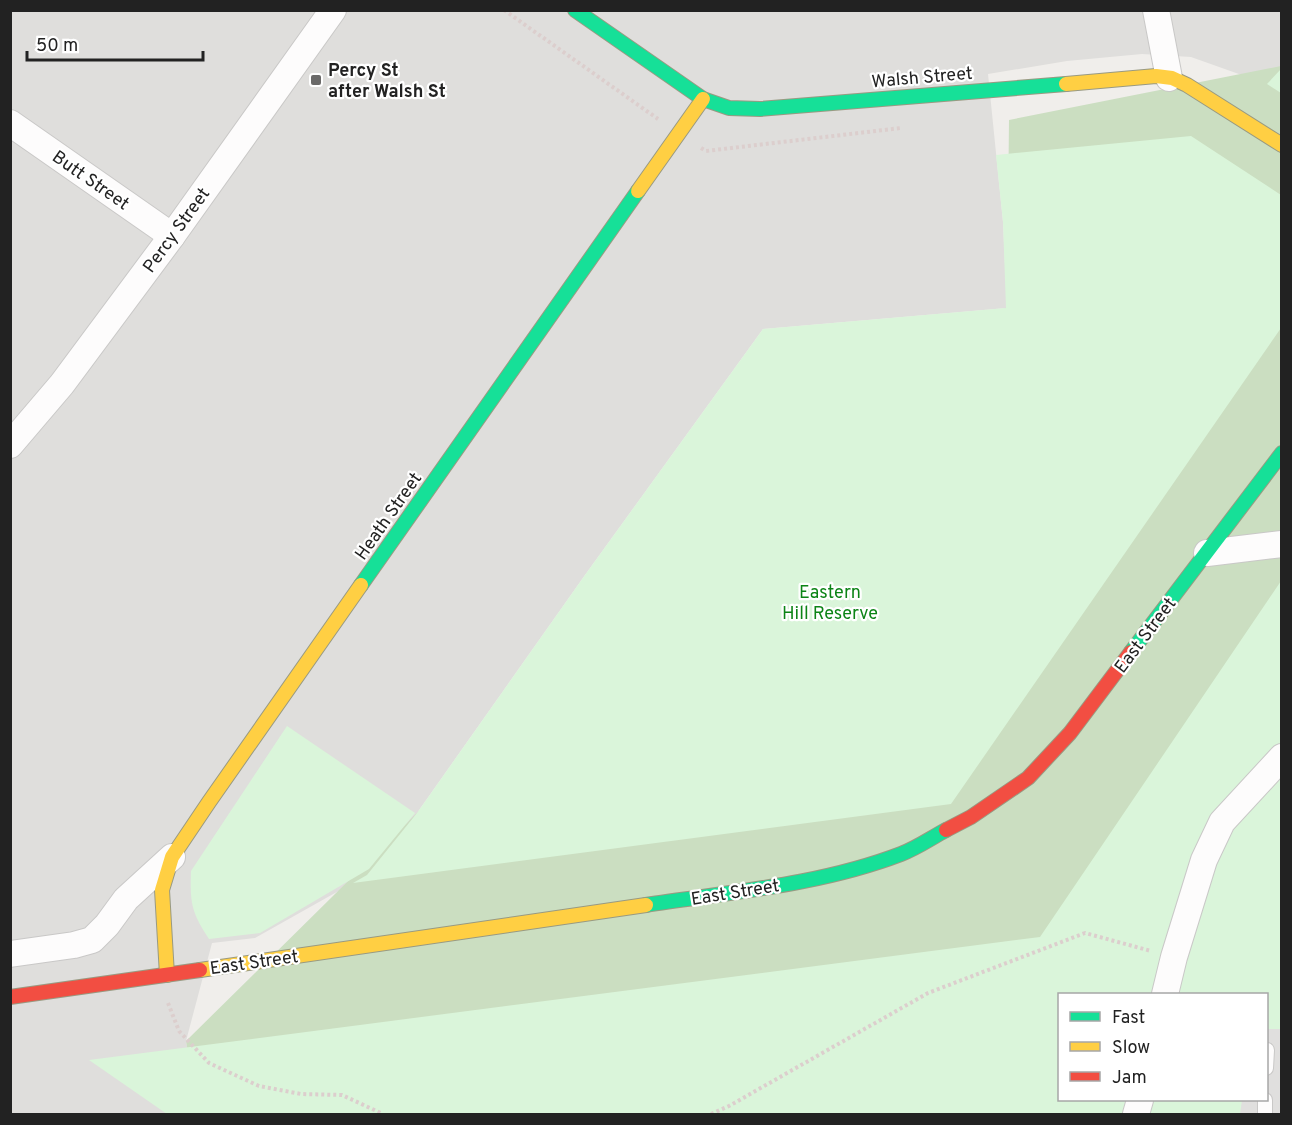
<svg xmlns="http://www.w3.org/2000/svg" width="1292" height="1125" viewBox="0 0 1292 1125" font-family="Overpass,sans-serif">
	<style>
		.residential { fill: #dfdedc }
		.forest { fill: #cbdec1 }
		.park { fill: #daf5da; fill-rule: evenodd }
		.parking { fill: #e0dfde }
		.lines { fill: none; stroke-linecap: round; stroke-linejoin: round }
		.lane-casing { stroke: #c9c8c7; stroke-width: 16 }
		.street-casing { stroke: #c9c8c7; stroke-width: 28 }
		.fast-casing { stroke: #999a82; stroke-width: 16 }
		.slow-casing { stroke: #999a82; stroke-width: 16 }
		.jam-casing { stroke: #999a82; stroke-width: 16 }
		.path { stroke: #dccecd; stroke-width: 4; stroke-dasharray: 3 3; stroke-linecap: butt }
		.lane { stroke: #fdfcfc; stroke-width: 14 }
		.street { stroke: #fdfcfc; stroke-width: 26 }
		.fast { stroke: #16e098; stroke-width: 14 }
		.slow { stroke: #ffcf43; stroke-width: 14 }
		.jam { stroke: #f24e42; stroke-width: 14 }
		.poi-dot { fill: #6a6968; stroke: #fff; stroke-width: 2 }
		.labels { text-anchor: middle; stroke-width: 4.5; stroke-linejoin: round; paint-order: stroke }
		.poi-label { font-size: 18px; font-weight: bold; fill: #222; stroke: #fff; text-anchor: start }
		.street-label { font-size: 18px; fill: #222; stroke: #fff }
		.park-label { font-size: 18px; fill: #0c8416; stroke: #fff }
	</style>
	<rect width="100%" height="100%" fill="#f0eeeb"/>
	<polygon class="residential" points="1281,10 1282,68 1267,84 1191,57 1142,54 1067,61 988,74 1003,222 1007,308 763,329 585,575 417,813 367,875 255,938 212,943 186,1041 199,1114 11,1114 10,11"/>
	<polygon class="forest" points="1281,66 1281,930 1060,994 1060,1100 199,1114 186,1041 417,813 837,342 1007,308 1009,120"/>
	<g class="park">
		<polygon points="1281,69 1281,93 1267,84"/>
		<polygon points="1191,136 1281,195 1281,328 951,804 353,883 367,875 417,813 585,575 763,329 1006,308 1003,222 996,155"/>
		<path d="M 1281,581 L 1281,1114 L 167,1114 L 89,1060 L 1040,937 ZM 1060,994 L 1266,994 L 1266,1100 L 1060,1100 Z"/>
		<path d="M 287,726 L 415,813 L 369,869 L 260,933 L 209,939 C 191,912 190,903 191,871 Z"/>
	</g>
	<polygon class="parking" points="1267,1029 1281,1029 1281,1114 1240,1114 1242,1100 1266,1100"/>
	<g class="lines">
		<defs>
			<g id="lane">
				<polyline points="1266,1068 1267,1050"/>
				<polyline points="1265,1114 1265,1100"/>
			</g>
			<g id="street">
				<polyline points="1156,10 1169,78"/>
				<polyline points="10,123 172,236"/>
				<polyline points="10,445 62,384 172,236 333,10"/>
				<polyline points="1207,553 1282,544"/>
				<polyline points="10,954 74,945 92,940 107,925 126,899 172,857"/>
				<polyline points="1165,994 1174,957 1204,860 1222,822 1282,757"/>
				<polyline points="1136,1114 1140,1100"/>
			</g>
			<g id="fast">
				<polyline points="575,10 703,99 729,108 760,109 1066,84"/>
				<polyline points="361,585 638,191"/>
				<polyline points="1131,652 1282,453"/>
				<path d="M 646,905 C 731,892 820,885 901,854 C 917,848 931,838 946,830"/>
			</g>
			<g id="slow">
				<polyline points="1066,84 1156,76 1172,78 1187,85 1282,145"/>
				<polyline points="638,191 703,99"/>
				<polyline points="200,970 646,905"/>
				<polyline points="167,975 162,890 172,857 209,802 361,585"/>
			</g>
			<g id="jam">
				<polyline points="946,830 971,817 1028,778 1070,733 1131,652"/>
				<polyline points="10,997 200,970"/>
			</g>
		</defs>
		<use href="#lane" class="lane-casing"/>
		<use href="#street" class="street-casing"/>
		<use href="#fast" class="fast-casing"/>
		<use href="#slow" class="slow-casing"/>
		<use href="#jam" class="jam-casing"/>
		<g class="path">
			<polyline points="504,10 658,119"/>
			<polyline points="701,148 706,151 901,128"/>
			<polyline points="168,1003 179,1031 209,1063 259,1086 301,1094 342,1095 383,1114"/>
			<polyline points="711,1114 729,1106 928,993 1085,933 1151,951"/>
		</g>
		<use href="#lane" class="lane"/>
		<use href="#street" class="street"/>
		<use href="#fast" class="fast"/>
		<use href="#slow" class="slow"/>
		<use href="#jam" class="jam"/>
	</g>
	<rect class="poi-dot" x="310" y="74" width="12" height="12" rx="3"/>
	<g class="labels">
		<g class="poi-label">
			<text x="328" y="76">Percy St<tspan x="328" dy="21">after Walsh St</tspan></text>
		</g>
		<g class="street-label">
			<text transform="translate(922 77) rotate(-5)" y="6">Walsh Street</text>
			<text transform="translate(91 180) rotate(35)" y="6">Butt Street</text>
			<text transform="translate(176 230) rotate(-54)" y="6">Percy Street</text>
			<text transform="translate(388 516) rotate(-55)" y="6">Heath Street</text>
			<text transform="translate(1145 635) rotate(-53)" y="6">East Street</text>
			<text transform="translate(735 892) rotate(-9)" y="6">East Street</text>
			<text transform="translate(254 962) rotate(-8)" y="6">East Street</text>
		</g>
		<g class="park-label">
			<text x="830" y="598">Eastern<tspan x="830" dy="21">Hill Reserve</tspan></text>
		</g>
	</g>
	<rect width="1292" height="1125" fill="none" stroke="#222222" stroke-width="24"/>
	<rect x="1058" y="993" width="210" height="108" fill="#ffffff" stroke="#a7a7a7" stroke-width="1.5"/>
	<rect x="1070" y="1012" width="30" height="9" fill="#16e098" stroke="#a7a7a7" stroke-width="1.5"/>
	<text x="1112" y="1023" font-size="18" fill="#222222">Fast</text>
	<rect x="1070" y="1042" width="30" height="9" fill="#ffcf43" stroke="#a7a7a7" stroke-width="1.5"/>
	<text x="1112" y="1053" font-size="18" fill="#222222">Slow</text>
	<rect x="1070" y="1072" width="30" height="9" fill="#f24e42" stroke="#a7a7a7" stroke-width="1.5"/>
	<text x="1112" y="1083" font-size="18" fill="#222222">Jam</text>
	<path d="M27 51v9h176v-9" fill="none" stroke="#222222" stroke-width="3"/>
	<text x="36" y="51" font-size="18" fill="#222222" stroke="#ffffff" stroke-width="4.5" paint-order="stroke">50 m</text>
</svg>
